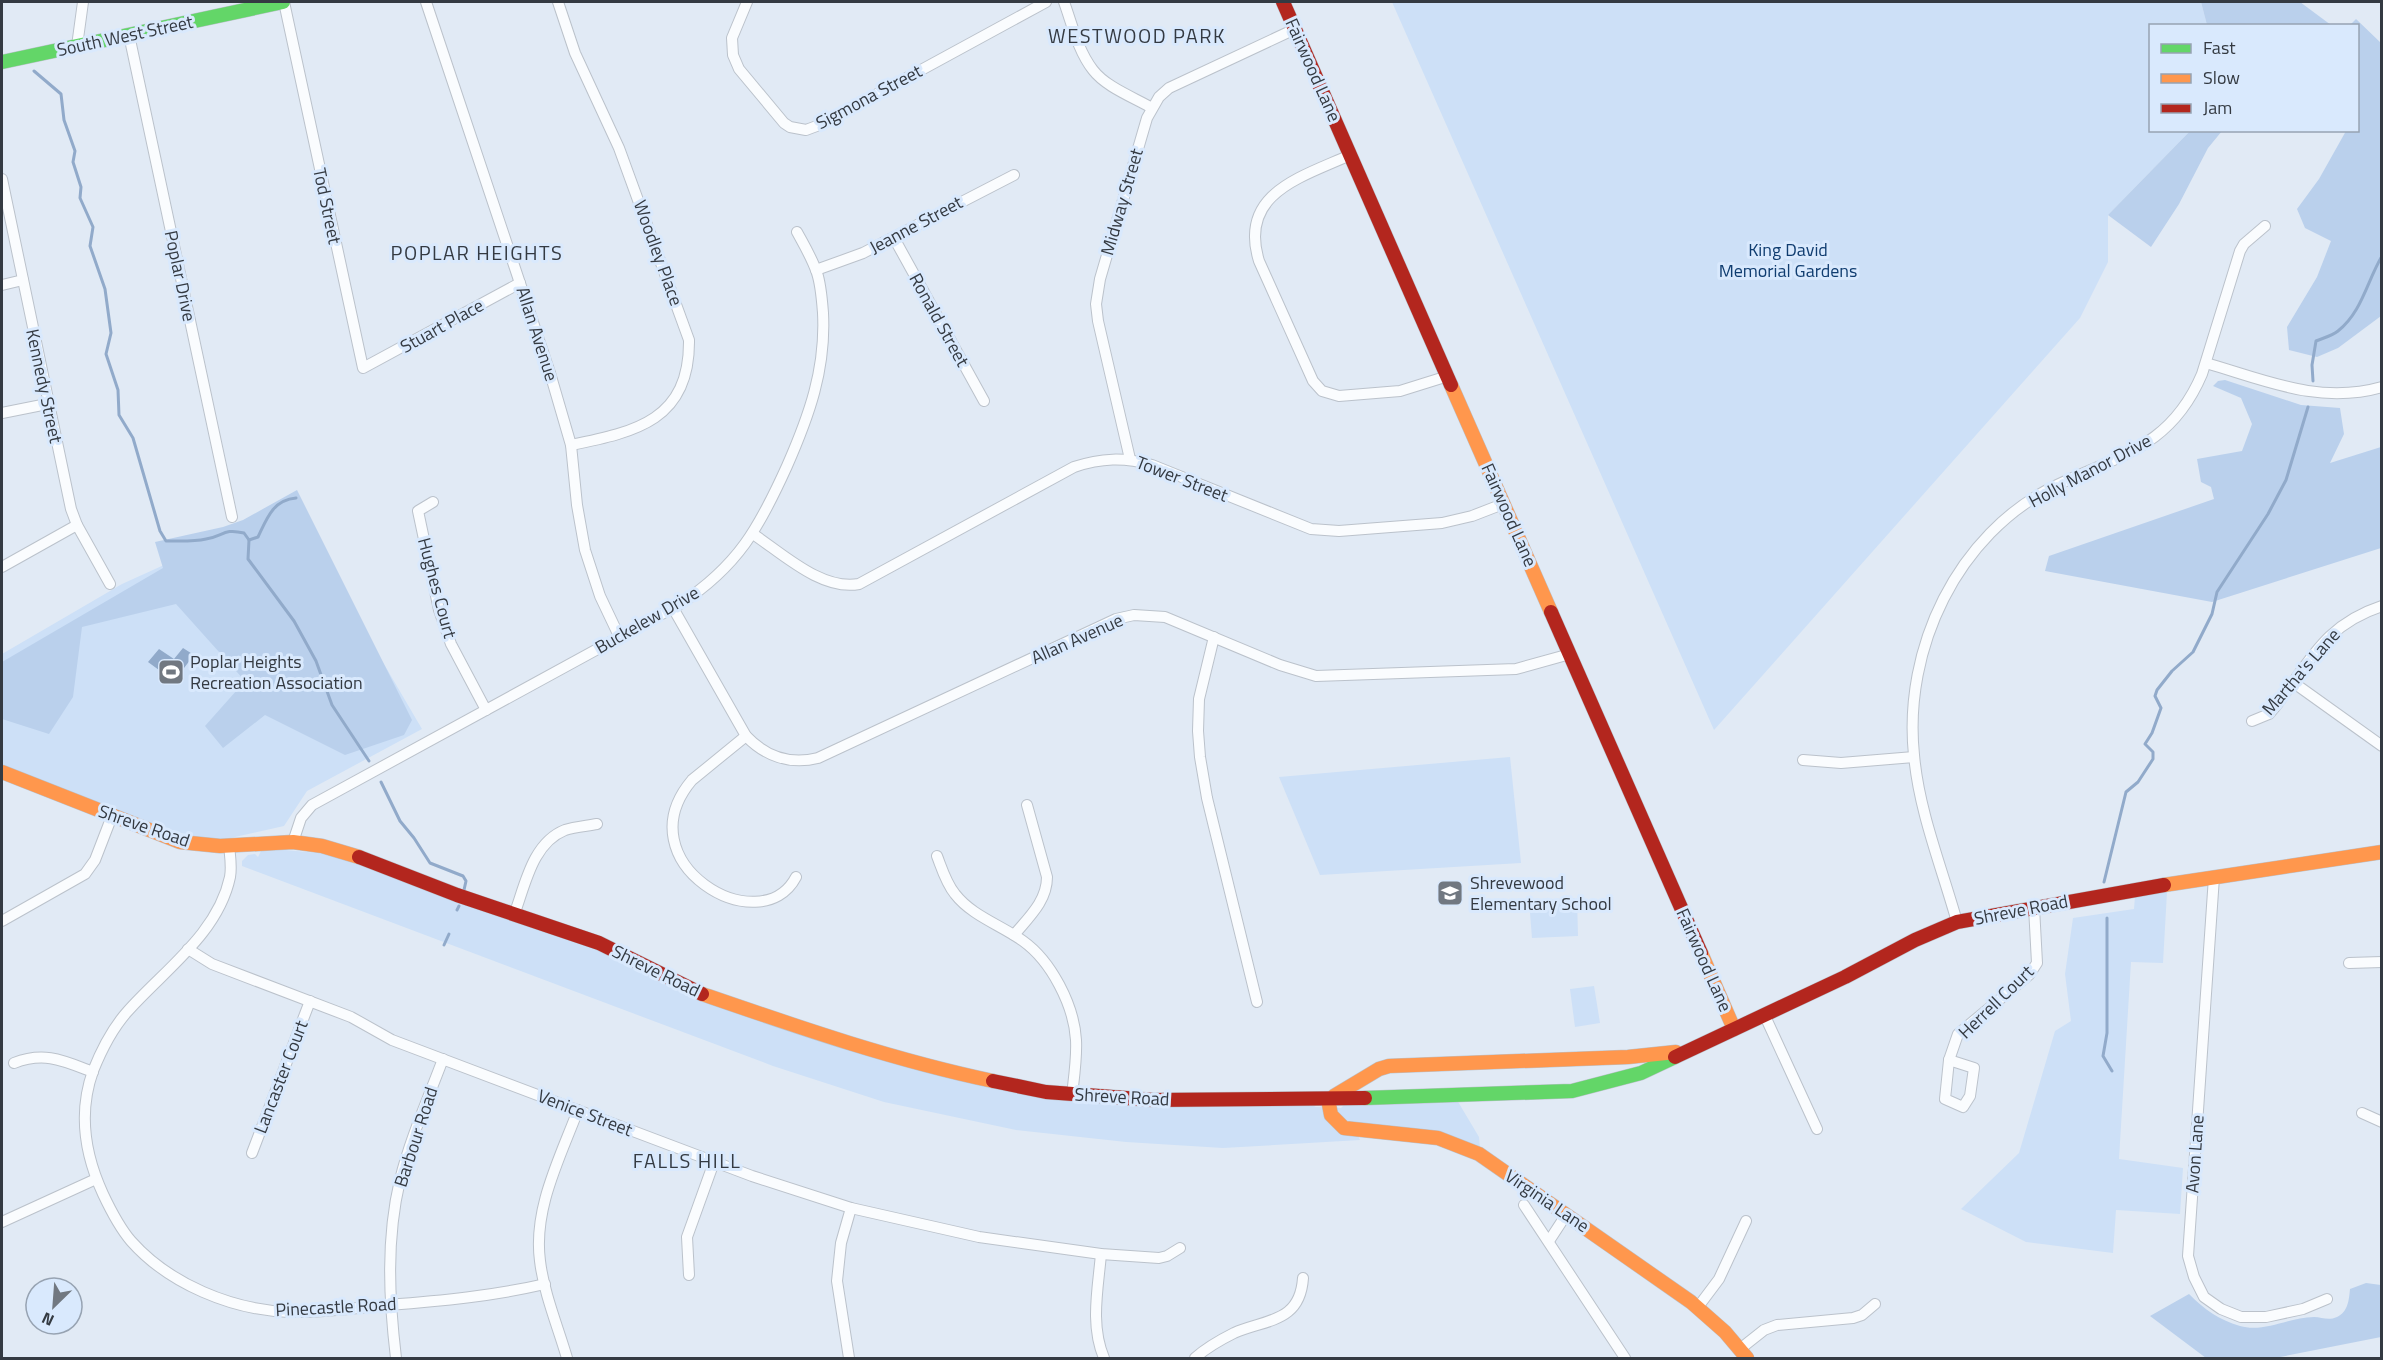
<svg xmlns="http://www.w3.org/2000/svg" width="2383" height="1360" viewBox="0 0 2383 1360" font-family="'Titillium Web',sans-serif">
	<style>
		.green { fill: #cde0f7 }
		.forest { fill: #bad0ec }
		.water { fill: #91aaca }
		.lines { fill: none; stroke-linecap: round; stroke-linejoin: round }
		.stream { stroke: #91aaca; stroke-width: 3 }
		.street-casing { stroke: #bbc2cb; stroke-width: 12 }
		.fast-casing { stroke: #bbc2cb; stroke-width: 15 }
		.slow-casing { stroke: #bbc2cb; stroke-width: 15 }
		.jam-casing { stroke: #bbc2cb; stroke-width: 15 }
		.street { stroke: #fafcfe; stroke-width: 10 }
		.fast { stroke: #63d668; stroke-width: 14 }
		.slow { stroke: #ff974d; stroke-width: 14 }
		.jam { stroke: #b3261e; stroke-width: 14 }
		.labels { text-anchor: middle; stroke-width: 6; stroke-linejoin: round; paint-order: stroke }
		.street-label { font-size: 18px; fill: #343a42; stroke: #d9e9fd }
		.park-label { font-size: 18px; fill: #103d70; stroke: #d9e9fd }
		.poi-label { font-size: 18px; fill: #343a42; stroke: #d9e9fd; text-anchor: start }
		.neighbourhood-label { font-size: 20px; letter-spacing: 1.5px; fill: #343a42; stroke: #d9e9fd }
	</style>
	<rect width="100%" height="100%" fill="#e1eaf5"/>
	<g class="green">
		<polygon points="1392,2 2201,2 2207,25 2150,26 2150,130 2190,131 2108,215 2108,262 2080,318 1714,730"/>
		<polygon points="292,507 422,729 307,791 284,826 226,839 207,839 172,831 2,768 2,654 122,584"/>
		<polygon points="1510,757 1521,863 1320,875 1279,777"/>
		<polygon points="285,850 318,853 344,859 560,933 819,1041 1154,1107 1309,1104 1316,1107 1341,1108 1345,1104 1457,1100 1479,1137 1480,1148 1353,1125 1360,1140 1223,1148 1126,1142 1016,1130 884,1102 773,1066 242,866 242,861 248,855 255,854 258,857 261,851"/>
		<polygon points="2167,892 2163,963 2131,962 2119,1159 2183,1168 2180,1214 2116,1210 2113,1253 2026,1242 1961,1209 2019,1153 2055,1031 2071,1021 2065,974 2073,918 2134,909 2135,896"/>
		<polygon points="1577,898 1578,936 1532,938 1529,900"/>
		<polygon points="1594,986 1600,1023 1575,1027 1570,989"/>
	</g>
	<g class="forest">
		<polygon points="2201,2 2300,2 2331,25 2207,25"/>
		<polygon points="2356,19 2381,43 2381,316 2338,348 2317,357 2289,350 2287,327 2317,277 2331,241 2305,228 2297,209 2319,179 2346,131 2358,130 2358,26 2350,25"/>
		<polygon points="2191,130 2222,131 2208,148 2179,204 2151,247 2108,215"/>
		<polygon points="2225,380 2301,405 2340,408 2344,434 2330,463 2381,447 2381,548 2212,602 2045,571 2049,556 2214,499 2211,487 2201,482 2197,459 2242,451 2252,424 2241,398 2213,386 2218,381"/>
		<polygon points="297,490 412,720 404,735 345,755 265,715 223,748 205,726 245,681 176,604 82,627 73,697 49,734 2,719 2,662 163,568 155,542 223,527 243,520"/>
		<path d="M 2366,1283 L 2381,1285 L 2381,1337 L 2275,1358 L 2206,1358 L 2150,1316 L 2189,1294 C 2204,1309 2219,1320 2240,1326 C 2264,1333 2289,1317 2314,1317 C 2322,1317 2328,1321 2337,1317 C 2348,1312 2349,1300 2350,1289 Z"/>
	</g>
	<polygon class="water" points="159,649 174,659 183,648 194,655 174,681 148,662"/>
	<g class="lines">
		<g class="stream">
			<path d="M 34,71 L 61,94 L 64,120 L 75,151 L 73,162 L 81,187 L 80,198 L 93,227 L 90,246 L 105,289 L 111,333 L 106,354 L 118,390 L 119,415 L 133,438 L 160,531 L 166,541 C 179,541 193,542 206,539 C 224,536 223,528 244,533 L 249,540 L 248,559 L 294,621 L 316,661 L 332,705 L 369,761"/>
			<path d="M 2313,381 L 2312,365 L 2316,341 C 2323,338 2332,336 2338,331 C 2362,312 2367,281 2382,256"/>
			<path d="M 249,540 L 258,537 C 267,518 273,500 296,498"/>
			<polyline points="381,782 400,821 414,838 430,863 463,876 466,881 464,890"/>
			<polyline points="2104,882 2126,792 2138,782 2153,759 2153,752 2145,744 2152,733 2161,708 2155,696 2157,690 2172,671 2193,652 2212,614 2217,592 2268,514 2286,480 2308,407"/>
			<polyline points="457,910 459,906"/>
			<polyline points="2107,918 2107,1033 2103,1056 2112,1071"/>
			<polyline points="444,945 449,934"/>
		</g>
		<defs>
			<g id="street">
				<polyline points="284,2 363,368 520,283"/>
				<polyline points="426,2 550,373 571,445 577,505 585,550 600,596 619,636"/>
				<path d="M 558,2 L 575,53 L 619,148 L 689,340 C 690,420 636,432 571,445"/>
				<polyline points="747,2 732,38 733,55 739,69 784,123 790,127 806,130 822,124 1046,2"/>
				<path d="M 1064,2 C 1072,24 1078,51 1093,70 C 1106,87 1133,97 1152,108"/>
				<polyline points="129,35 232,517"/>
				<polyline points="77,46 83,2"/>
				<path d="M 1350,155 C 1302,177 1238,193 1259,261 L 1313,381 L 1322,391 L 1339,396 L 1400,391 L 1448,376"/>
				<polyline points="2,179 71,509 77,525 110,584"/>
				<polyline points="894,238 984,401"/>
				<polyline points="816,270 863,253 1014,175"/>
				<polyline points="2,285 23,280"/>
				<path d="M 2206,363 C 2265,380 2319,405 2382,387"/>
				<polyline points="2,413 47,404"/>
				<polyline points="1130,459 1098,321 1096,304 1100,279 1147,118 1159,97 1169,88 1295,29"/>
				<polyline points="433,502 418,511 439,610 451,644 486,710"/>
				<path d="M 753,534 C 783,554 822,591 859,584 L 1074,467 C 1101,458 1124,457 1152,465 L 1311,529 L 1339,531 L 1442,523 L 1472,516 L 1503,504"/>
				<polyline points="2,567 77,525"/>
				<path d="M 673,608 L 746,736 C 765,756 790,765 818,758 L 1116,619 L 1134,615 L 1165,617 L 1280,665 L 1316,676 L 1516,669 L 1570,654"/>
				<polyline points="1214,637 1199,699 1198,731 1200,757 1207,798 1257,1002"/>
				<polyline points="2294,683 2382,746"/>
				<path d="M 2252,721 L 2269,714 L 2275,707 C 2310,662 2324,625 2382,606"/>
				<path d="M 746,736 L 692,780 C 622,863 761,944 796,877"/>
				<polyline points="1803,760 1841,763 1914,757"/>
				<path d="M 293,842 L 301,818 L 312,805 L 680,604 C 738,566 759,528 787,466 C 809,416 826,369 823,313 C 822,300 821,285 817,273 C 812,258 804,245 797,232"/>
				<path d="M 229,845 C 230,856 232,867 230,877 C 218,934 163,971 127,1012 C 112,1029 101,1051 93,1071 C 78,1113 85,1155 103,1194 C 111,1211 119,1227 131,1241 C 169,1284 232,1310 289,1312 C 322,1313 355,1308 388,1305 C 441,1301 493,1296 545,1284"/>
				<path d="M 937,856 C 942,869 946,883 955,894 C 972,916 1001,925 1023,941 C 1051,961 1074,1005 1076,1040 C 1077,1058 1074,1077 1072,1095"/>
				<polyline points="2214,877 2188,1256 2194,1277 2204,1297 2221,1309 2241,1317 2266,1317 2303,1309 2327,1299"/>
				<path d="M 514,915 C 525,886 532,843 565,830 C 574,827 586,826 597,824"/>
				<polyline points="2,921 85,874 95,860 112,816"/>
				<path d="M 1957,922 C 1942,868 1919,812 1914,755 C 1903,649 1957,534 2055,486 C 2120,455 2171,447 2202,374 L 2240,251 L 2244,244 L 2265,226"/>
				<path d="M 1014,935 C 1029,917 1047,901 1047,877 L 1027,805"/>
				<polyline points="188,949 212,964 351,1017 392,1040 752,1176 851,1208 979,1237 1101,1254 1159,1258 1167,1256 1180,1248"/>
				<polyline points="2349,963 2382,962"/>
				<polyline points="1764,1014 1817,1129"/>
				<polyline points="1949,1060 1958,1034 2029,975 2037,963 2034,907"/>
				<polygon points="1949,1060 1974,1068 1970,1096 1963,1107 1945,1099"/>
				<path d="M 14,1063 C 45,1051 64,1061 93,1072"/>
				<polyline points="2362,1113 2382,1122"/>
				<polyline points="252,1153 310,1001"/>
				<polyline points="1524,1205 1625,1358"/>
				<polyline points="2,1222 96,1179"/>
				<polyline points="1549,1241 1566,1215"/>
				<path d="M 1101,1254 C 1098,1289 1090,1325 1104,1358"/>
				<polyline points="689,1275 687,1237 714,1162"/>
				<polyline points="1698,1307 1719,1279 1746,1221"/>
				<polyline points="1740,1349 1764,1330 1777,1325 1853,1318 1862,1315 1875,1304"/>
				<path d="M 396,1358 C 389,1299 386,1239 400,1180 C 410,1139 428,1099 443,1059"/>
				<path d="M 567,1358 C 558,1327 544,1294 540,1261 C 533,1209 560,1158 578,1110"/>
				<polyline points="849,1358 837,1281 841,1243 851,1208"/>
				<path d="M 1195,1358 C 1206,1348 1220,1340 1234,1333 C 1266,1319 1300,1323 1303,1278"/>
			</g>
			<g id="fast">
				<polyline points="2,62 283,2"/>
				<polyline points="1365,1098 1572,1091 1641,1073 1675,1057"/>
			</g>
			<g id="slow">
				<polyline points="1451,385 1551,612"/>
				<polyline points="2,772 180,842 220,846 293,842 322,846 359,857"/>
				<polyline points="2164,885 2382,852"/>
				<polyline points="1701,953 1734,1029"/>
				<path d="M 702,994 C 798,1027 893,1060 993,1081"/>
				<polyline points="1334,1096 1379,1069 1389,1066 1628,1057 1676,1052"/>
				<polyline points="1328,1099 1331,1115 1344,1128 1438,1138 1479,1154 1691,1302 1725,1332 1747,1358"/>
			</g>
			<g id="jam">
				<polyline points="1283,2 1451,385"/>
				<polyline points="1551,612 1701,953"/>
				<polyline points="359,857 457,895 599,943 702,994"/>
				<polyline points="1675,1057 1845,977 1915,940 1957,922 2164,885"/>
				<polyline points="993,1081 1046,1092 1153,1100 1365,1098"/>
			</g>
		</defs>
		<use href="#street" class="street-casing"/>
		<use href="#fast" class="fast-casing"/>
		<use href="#slow" class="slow-casing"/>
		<use href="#jam" class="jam-casing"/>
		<use href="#street" class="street"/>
		<use href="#fast" class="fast"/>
		<use href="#slow" class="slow"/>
		<use href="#jam" class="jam"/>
	</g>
	<defs>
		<symbol id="stadium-square" viewBox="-11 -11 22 22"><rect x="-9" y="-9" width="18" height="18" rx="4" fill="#717881" stroke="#d9e9fd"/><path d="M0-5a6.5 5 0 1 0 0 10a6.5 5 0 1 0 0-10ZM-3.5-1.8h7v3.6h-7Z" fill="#fff"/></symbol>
		<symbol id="school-square" viewBox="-11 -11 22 22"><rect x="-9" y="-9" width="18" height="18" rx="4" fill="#717881" stroke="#d9e9fd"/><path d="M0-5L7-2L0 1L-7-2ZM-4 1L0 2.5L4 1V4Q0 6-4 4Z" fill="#fff"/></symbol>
	</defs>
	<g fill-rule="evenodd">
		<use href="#stadium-square" x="156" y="657" width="30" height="30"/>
		<use href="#school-square" x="1435" y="878" width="30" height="30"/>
	</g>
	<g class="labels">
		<g class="street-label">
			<text transform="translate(125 36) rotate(-12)" y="6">South West Street</text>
			<text transform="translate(1313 70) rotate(66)" y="6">Fairwood Lane</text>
			<text transform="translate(869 97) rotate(-28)" y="6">Sigmona Street</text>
			<text transform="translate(1122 202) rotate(-74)" y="6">Midway Street</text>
			<text transform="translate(327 206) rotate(78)" y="6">Tod Street</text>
			<text transform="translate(916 225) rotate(-28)" y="6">Jeanne Street</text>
			<text transform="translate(658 253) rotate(70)" y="6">Woodley Place</text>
			<text transform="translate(180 276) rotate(78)" y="6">Poplar Drive</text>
			<text transform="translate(939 320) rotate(61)" y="6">Ronald Street</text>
			<text transform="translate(442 326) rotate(-29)" y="6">Stuart Place</text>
			<text transform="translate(537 334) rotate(72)" y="6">Allan Avenue</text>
			<text transform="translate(44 386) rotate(78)" y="6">Kennedy Street</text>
			<text transform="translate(2090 471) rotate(-28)" y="6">Holly Manor Drive</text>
			<text transform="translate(1182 479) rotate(21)" y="6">Tower Street</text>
			<text transform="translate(1509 515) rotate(66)" y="6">Fairwood Lane</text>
			<text transform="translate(437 588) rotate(75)" y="6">Hughes Court</text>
			<text transform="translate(647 620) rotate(-30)" y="6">Buckelew Drive</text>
			<text transform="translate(1077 639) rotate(-24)" y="6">Allan Avenue</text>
			<text transform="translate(2301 672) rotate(-49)" y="6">Martha's Lane</text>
			<text transform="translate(144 826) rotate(19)" y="6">Shreve Road</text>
			<text transform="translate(2021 910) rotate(-11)" y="6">Shreve Road</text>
			<text transform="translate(1704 960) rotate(66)" y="6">Fairwood Lane</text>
			<text transform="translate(656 971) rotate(26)" y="6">Shreve Road</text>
			<text transform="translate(1996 1002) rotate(-44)" y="6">Herrell Court</text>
			<text transform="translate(281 1077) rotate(-69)" y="6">Lancaster Court</text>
			<text transform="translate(1122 1097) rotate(3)" y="6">Shreve Road</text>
			<text transform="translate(585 1113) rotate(21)" y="6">Venice Street</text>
			<text transform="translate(416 1137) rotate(-72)" y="6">Barbour Road</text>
			<text transform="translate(2195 1154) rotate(-86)" y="6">Avon Lane</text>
			<text transform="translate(1547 1201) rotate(34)" y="6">Virginia Lane</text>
			<text transform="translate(336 1307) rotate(-3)" y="6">Pinecastle Road</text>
		</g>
		<g class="park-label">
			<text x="1788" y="256">King David<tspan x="1788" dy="21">Memorial Gardens</tspan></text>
		</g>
		<g class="poi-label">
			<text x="190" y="668">Poplar Heights<tspan x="190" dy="21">Recreation Association</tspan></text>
			<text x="1470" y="889">Shrevewood<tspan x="1470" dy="21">Elementary School</tspan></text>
		</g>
		<g class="neighbourhood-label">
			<text x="1137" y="43">WESTWOOD PARK</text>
			<text x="477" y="260">POPLAR HEIGHTS</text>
			<text x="687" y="1168">FALLS HILL</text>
		</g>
	</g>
	<rect width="2383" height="1360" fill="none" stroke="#343a42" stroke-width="6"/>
	<rect x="2149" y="24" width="210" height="108" fill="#d9e9fd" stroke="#97a3b2" stroke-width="1.5"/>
	<rect x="2161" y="44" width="30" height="9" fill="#63d668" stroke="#97a3b2" stroke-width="1.5"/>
	<text x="2203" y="54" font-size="18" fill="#343a42">Fast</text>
	<rect x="2161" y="74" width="30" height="9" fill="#ff974d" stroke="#97a3b2" stroke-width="1.5"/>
	<text x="2203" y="84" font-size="18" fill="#343a42">Slow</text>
	<rect x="2161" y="104" width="30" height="9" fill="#b3261e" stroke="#97a3b2" stroke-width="1.5"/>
	<text x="2203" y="114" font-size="18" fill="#343a42">Jam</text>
	<g transform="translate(54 1306) rotate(205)"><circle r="28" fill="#d9e9fd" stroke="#97a3b2" stroke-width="1.5"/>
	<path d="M0-4.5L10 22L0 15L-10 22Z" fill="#717881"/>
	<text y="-9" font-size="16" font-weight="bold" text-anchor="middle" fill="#343a42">N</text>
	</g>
</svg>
